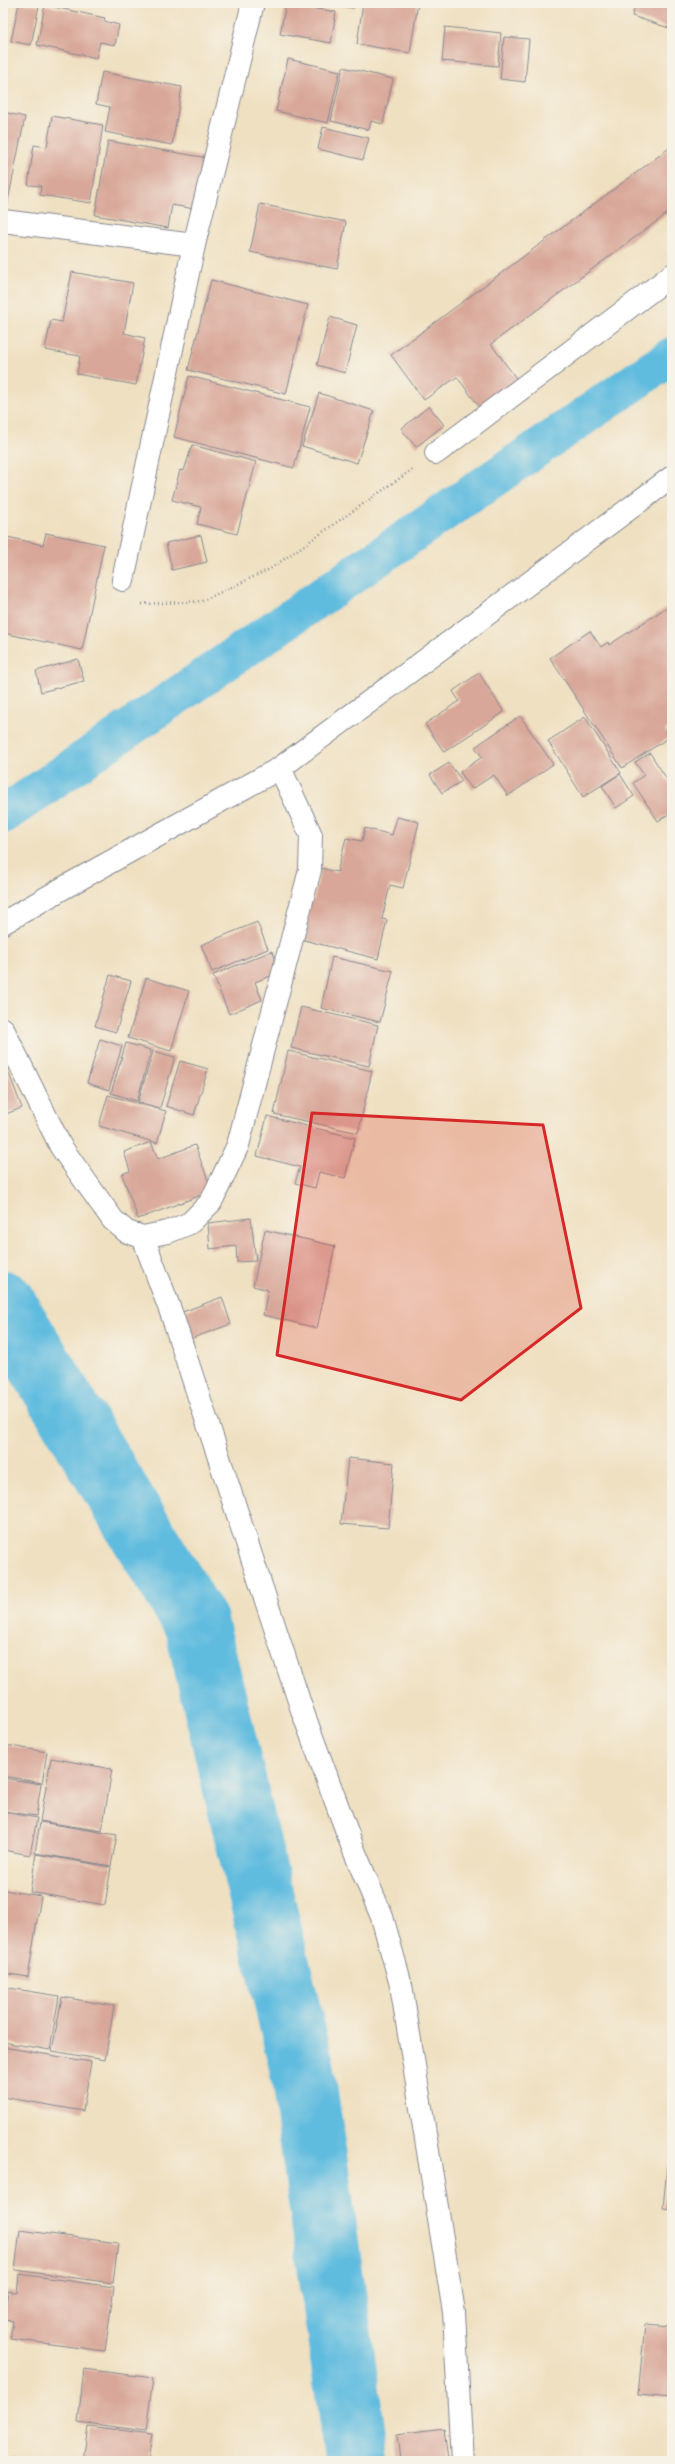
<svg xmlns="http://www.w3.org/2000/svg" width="675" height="2464" viewBox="0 0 675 2464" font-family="Sriracha,sans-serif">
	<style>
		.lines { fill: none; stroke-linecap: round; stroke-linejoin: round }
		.canal { stroke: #61bcdf; stroke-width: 38 }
		.river { stroke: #61bcdf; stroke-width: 65 }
		.building { fill: #d8a799 }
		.minor-casing { stroke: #858890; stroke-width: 24 }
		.path { stroke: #858890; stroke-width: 2.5; stroke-dasharray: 1 3; stroke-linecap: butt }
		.minor { stroke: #fff; stroke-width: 22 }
		.marked { fill: #d62828; fill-opacity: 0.2; stroke: #d62828; stroke-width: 3; stroke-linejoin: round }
	</style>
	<rect width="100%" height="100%" fill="#f7f3e8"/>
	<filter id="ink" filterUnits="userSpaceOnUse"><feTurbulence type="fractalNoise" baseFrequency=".025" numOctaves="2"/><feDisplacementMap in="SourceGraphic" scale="8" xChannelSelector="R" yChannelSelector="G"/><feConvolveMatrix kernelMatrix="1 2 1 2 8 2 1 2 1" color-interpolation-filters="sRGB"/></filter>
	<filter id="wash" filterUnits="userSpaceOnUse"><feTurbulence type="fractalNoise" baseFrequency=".012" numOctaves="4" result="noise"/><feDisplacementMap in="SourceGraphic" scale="16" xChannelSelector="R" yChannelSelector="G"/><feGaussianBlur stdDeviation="0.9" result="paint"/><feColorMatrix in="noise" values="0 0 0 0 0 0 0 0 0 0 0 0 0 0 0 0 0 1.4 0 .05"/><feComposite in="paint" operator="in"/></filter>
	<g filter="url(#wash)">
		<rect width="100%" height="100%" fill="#efe0c1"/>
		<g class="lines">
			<polyline class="canal" points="3,815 672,356"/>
			<polyline class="river" points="3,1303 196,1623 302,2068 357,2461"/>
		</g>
		<g id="blocks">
			<g class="building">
				<polygon points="19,3 39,6 31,45 11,41"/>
				<polygon points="324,3 354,3 354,8"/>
				<polygon points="363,3 418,3 410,53 357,44"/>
				<polygon points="636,3 672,3 672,29 632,16"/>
				<polygon points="286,4 336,12 331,43 280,34"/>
				<polygon points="45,5 105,18 104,21 119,25 115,45 100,42 96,58 37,45"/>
				<polygon points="445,27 501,33 498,66 442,61"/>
				<polygon points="504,37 529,39 525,82 500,79"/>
				<polygon points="288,59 340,71 328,123 276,111"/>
				<polygon points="343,67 393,79 383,124 371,121 369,130 331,121"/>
				<polygon points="102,72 182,87 172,145 105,132 110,107 96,104"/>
				<polygon points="3,112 25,117 7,206 3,205"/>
				<polygon points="52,116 103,125 91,203 40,195 41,186 28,185 34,145 47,147"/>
				<polygon points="323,127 369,138 363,160 318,149"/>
				<polygon points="108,141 208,158 200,210 172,205 168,228 95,215"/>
				<polygon points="672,146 672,210 491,344 518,381 481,409 457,377 424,400 391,355"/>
				<polygon points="260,204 346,222 337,269 250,252"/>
				<polygon points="72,272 133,283 124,333 145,338 136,385 77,374 80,356 45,350 51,320 62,322"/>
				<polygon points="211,280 308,305 286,394 188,370"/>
				<polygon points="330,317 357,325 345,373 317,365"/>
				<polygon points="189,376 310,407 294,468 174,437"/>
				<polygon points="319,393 374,411 357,463 302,446"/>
				<polygon points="429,406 444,425 416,447 401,429"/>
				<polygon points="192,445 256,462 237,534 197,524 201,507 172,500 180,470 184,471"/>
				<polygon points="46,533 104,545 82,650 3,633 3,536 43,545"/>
				<polygon points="201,535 207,562 172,570 166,543"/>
				<polygon points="672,604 672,725 665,730 670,737 622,768 550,658 590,631 601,647 608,642 609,645"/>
				<polygon points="78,659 84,681 41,692 36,671"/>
				<polygon points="479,673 504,712 444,752 425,724 459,701 453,691"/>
				<polygon points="520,716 553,764 508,796 494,775 472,789 460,772 482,757 475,747"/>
				<polygon points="585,717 621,773 583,797 548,741"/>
				<polygon points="650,753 672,787 672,812 658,821 633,783 644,775 635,762"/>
				<polygon points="449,763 462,781 442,793 430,775"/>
				<polygon points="620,774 634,796 616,808 602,786"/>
				<polygon points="397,817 419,822 403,888 390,885 382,919 387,920 378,959 300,939 309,901 313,902 321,868 337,872 346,838 362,841 365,828 392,835"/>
				<polygon points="257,922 268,949 212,972 201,945"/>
				<polygon points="272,951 281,972 255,982 262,1000 229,1014 213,975"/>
				<polygon points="332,957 393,971 380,1022 321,1008"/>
				<polygon points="110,975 131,981 116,1032 95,1026"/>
				<polygon points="146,978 189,991 171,1051 128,1038"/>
				<polygon points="301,1007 378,1025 369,1066 291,1048"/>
				<polygon points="100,1039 122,1046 109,1090 87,1083"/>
				<polygon points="126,1043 151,1050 137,1101 111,1093"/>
				<polygon points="153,1051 175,1057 160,1108 138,1102"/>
				<polygon points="288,1051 372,1071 358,1133 274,1114"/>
				<polygon points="3,1057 22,1108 3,1115"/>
				<polygon points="180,1061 208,1069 194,1115 166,1106"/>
				<polygon points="108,1095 166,1111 157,1143 99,1126"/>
				<polygon points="267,1116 355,1138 345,1178 319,1172 315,1188 295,1183 300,1167 257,1156"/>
				<polygon points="151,1142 158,1159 195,1145 212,1191 138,1219 122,1174 130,1171 124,1152"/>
				<polygon points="251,1218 256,1261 237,1262 236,1246 210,1249 208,1223"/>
				<polygon points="265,1230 335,1246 317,1328 263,1315 268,1290 253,1286"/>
				<polygon points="222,1297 231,1324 190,1339 180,1313"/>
				<polygon points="348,1458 394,1463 388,1528 341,1524"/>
				<polygon points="5,1745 47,1752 42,1783 3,1776"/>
				<polygon points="51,1758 112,1769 102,1831 40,1821"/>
				<polygon points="3,1778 41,1784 36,1816 3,1811"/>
				<polygon points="3,1812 37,1818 30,1855 3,1850"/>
				<polygon points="40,1822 117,1835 111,1866 35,1853"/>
				<polygon points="36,1854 111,1867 105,1905 30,1892"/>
				<polygon points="4,1890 41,1896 28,1977 3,1973"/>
				<polygon points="3,1987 59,1996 50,2050 3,2042"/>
				<polygon points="62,1997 114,2006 105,2060 52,2051"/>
				<polygon points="3,2047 91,2062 83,2111 3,2097"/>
				<polygon points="667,2167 672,2167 672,2209 663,2208"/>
				<polygon points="20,2230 118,2243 113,2283 15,2270"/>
				<polygon points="19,2274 114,2287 105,2351 10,2339 13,2321 4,2320 8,2291 17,2293"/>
				<polygon points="645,2324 672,2326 672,2398 638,2395"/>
				<polygon points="84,2369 153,2378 146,2431 78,2422"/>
				<polygon points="88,2426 152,2434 148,2461 83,2461"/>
				<polygon points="444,2428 448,2461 400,2461 397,2434"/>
				<polygon points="3,2457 28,2460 28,2461 3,2461"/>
			</g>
		</g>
	</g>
	<g filter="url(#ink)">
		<use href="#blocks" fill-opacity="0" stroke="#858890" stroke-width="1"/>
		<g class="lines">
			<defs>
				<g id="minor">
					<polyline points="3,221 194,245"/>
					<polyline points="436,453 672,275"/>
					<polyline points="123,580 194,245 253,3"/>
					<polyline points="3,923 65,887 280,768 672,477"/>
					<polyline points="3,1029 61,1147 113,1220 127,1232 143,1237 168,1232 190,1223 211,1202 238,1145 310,870 311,835 280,768"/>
					<polyline points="143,1237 172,1315 302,1710 353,1848 382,1917 401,1985 454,2312 462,2461"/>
				</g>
			</defs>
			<use href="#minor" class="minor-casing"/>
			<polyline class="path" points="142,604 202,601 270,569 413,469"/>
			<use href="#minor" class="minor"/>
		</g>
	</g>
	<path class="marked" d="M 312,1113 L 543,1125 L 581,1308 L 461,1400 L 277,1355 Z"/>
	<rect width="675" height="2464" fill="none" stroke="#f7f3e8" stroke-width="16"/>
</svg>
